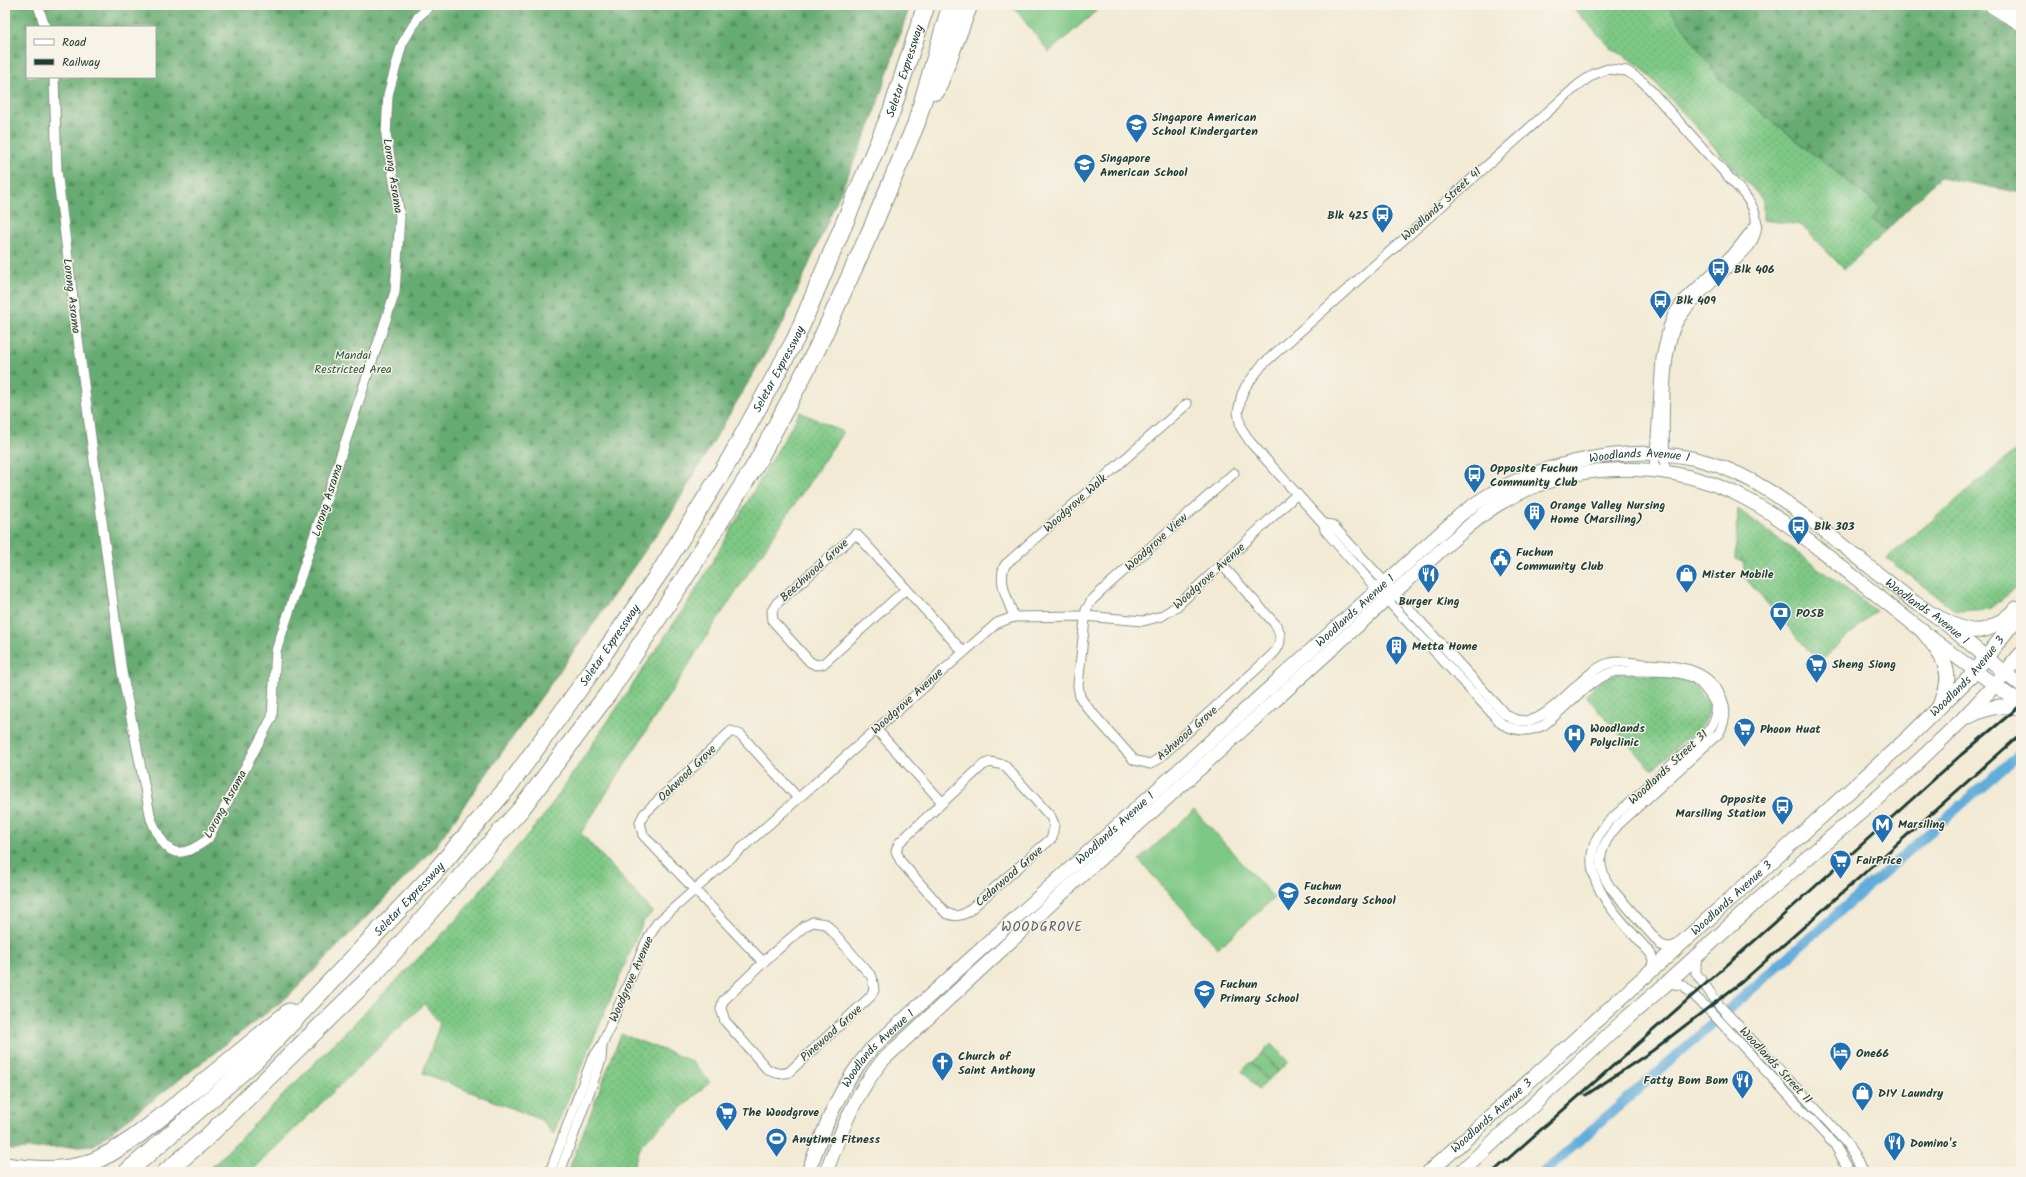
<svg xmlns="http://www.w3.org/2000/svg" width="2026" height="1177" viewBox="0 0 2026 1177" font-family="Kalam,sans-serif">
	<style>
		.grass { fill: url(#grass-dots); stroke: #4e825c }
		.forest { fill: url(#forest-firs); stroke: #427453; fill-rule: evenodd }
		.garden { fill: #7ec885; stroke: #4e825c }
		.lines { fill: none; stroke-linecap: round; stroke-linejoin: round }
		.canal { stroke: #61acda; stroke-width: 10 }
		.minor-casing { stroke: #889484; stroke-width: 11 }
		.secondary-casing { stroke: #889484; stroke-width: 15 }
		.primary-casing { stroke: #889484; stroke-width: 16 }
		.motorway-casing { stroke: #889484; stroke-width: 19 }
		.minor { stroke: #fff; stroke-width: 9 }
		.secondary { stroke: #fff; stroke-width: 13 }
		.primary { stroke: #fff; stroke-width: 14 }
		.motorway { stroke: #fff; stroke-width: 17 }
		.rail { stroke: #1f3d34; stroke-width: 3 }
		.labels { text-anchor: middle; stroke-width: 3; stroke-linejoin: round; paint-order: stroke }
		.street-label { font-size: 12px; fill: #1f3d34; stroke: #f7f3e8 }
		.poi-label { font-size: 12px; font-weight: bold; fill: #1f3d34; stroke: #f7f3e8; text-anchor: start }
		.park-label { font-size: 12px; fill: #325944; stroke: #f7f3e8 }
		.neighbourhood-label { font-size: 13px; letter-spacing: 1px; fill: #595c63; stroke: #f7f3e8 }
	</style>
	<defs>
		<pattern id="grass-dots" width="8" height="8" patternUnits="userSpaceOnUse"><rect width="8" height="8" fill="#7ec885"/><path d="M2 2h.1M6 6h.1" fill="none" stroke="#67a46e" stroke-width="1.8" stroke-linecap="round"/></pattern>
		<pattern id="forest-firs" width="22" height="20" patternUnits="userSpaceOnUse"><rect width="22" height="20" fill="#66ac72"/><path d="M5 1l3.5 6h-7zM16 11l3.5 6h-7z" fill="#538d5e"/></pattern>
	</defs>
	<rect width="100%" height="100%" fill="#f7f3e8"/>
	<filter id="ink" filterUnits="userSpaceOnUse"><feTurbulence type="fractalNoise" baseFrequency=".025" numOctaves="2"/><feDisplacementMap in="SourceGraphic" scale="8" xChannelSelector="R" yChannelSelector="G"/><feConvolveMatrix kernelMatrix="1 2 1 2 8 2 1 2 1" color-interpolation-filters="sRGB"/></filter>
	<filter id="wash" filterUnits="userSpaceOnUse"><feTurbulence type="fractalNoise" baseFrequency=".012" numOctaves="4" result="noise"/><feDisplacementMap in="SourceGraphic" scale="16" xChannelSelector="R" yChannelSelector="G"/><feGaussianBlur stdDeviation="0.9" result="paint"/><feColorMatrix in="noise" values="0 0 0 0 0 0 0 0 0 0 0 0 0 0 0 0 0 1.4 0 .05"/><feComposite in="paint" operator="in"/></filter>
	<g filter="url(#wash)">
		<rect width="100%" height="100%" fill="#f2ead4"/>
		<g class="grass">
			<polygon points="1570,5 1666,5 1673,13 1720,79 1881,208 1871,220 1887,230 1844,269 1801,225 1763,220 1763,200 1639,65 1611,48"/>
			<polygon points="800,412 843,432 717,620 581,833 653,912 643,922 553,1134 541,1120 423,1073 440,1023 424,1004 250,1172 207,1172 454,922 546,813 691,598"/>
			<polygon points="2021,446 2021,582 2014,590 1989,609 1956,611 1887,558"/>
			<polygon points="1738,509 1876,611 1819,662 1745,578 1743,561 1735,559"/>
			<polygon points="1620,673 1687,677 1709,703 1711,709 1704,723 1652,770 1585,695 1603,679"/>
			<polygon points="621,1034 692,1061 710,1082 642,1143 631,1172 568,1172"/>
		</g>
		<g class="forest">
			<path d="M 5,5 L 910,5 L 870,125 L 783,323 L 669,517 L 434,848 L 291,994 L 94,1145 L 12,1150 L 5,1148 ZM 27,27 L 155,27 L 155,77 L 27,77 Z"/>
			<polygon points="1666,5 1971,5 2021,34 2021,193 1940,177 1887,230 1871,219 1881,208 1720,79 1673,13"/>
		</g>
		<g class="garden">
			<polygon points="1017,5 1103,5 1049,52 1015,9"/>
			<polygon points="1194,810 1274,898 1218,948 1139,860"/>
			<polygon points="1272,1044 1288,1062 1279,1071 1263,1052"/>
			<polygon points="1262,1053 1278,1071 1268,1080 1252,1062"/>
			<polygon points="1251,1062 1267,1081 1258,1089 1242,1071"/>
		</g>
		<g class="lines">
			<polyline class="canal" points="1544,1172 2021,752"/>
		</g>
	</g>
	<g filter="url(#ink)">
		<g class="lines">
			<defs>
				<g id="minor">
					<polyline points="38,5 45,27"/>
					<path d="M 54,77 L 57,171 L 81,362 L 122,672 L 151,819 C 165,852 175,864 208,839 L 272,717 L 276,651 L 395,292 L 400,216 L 386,135 L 388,95 L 402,44 L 418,17 L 431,5"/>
					<polyline points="1654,471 1661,358 1668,327 1673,314 1682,301 1735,251 1757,223"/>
					<path d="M 1324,524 L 1332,525 L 1337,530 L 1504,713 C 1541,745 1576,671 1610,663 C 1621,660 1633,663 1644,664 C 1675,666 1708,666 1722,699 C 1727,711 1725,722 1719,733 L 1618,825 C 1600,845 1594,863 1610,887 L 1661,945 L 1667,947 L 1677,946"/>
					<path d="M 1222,565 L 1276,625 C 1283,637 1281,647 1271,656 L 1157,760 L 1150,764 L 1134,760 L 1087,707 L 1080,697 L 1078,685 L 1086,610 L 1092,600 L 1107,586 L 1234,473"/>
					<polyline points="906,589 823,664 816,665 810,662 773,621 772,611 777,603 856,534 862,540 956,644 963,652"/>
					<path d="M 1014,617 C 1009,602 997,581 1005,565 L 1187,404"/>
					<polyline points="876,729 942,802"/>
					<path d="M 990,762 L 1004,765 L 1051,817 L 1054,824 L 1052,838 L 966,913 C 958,917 954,916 946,913 L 901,862 L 896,851 L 899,843 L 983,765 Z"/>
					<path d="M 813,922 L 826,924 L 872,977 L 874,990 L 870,997 L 789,1072 C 781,1075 776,1073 768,1070 L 725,1021 L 721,1009 L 723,1001 L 771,955 L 805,926 Z"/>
					<polyline points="1696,957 1696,973 1719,1005 1842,1137 1855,1156 1862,1172"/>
					<polyline points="763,962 643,835 640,822 644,814 731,731 741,735 798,798"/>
					<path d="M 1652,968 L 1653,960 L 1651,954 C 1618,916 1563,869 1610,820 L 1705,735 C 1716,721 1722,711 1710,695 C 1706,690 1703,685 1698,681 C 1680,667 1640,672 1617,671 C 1590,677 1566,708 1544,725 C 1529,732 1518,732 1502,724 L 1374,586 L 1325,530 L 1324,524 L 1251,443 L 1241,428 L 1238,412 L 1242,394 L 1246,386 L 1262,365 L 1578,85 L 1594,74 L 1608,69 L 1627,71 L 1644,83 L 1744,194 C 1757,210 1762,228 1749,247 C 1728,271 1698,292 1680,319 C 1661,346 1664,437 1665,472"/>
					<polyline points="1667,983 1683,985 1711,1012 1835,1145 1850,1172"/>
					<polyline points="550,1172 592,1059 602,1045 646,942 657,923 997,623 1014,617 1084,616 1143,621 1162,616 1177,606 1297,494"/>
					<polyline points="560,1172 601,1060 602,1045"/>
				</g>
				<g id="secondary">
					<path id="s1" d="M 808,1172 C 825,1127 839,1086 871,1049 L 1459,516 C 1493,488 1530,472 1573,462 C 1616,452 1664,449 1707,462 C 1755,476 1792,506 1831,536 C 1858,558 1886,580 1914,602 L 1936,616 L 2021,686"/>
					<path d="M 826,1172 C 842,1130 854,1095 883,1060 L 1080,877 L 1448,544 C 1466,529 1483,512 1504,501 C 1579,459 1672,459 1748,500 C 1786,520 1819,550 1853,576 C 1908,620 1963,664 2021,703"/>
				</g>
				<g id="primary">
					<path d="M 1936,616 C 1973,636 1985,638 2017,608"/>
					<path d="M 1922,630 C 1942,656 1957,672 1940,704"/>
					<path d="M 1970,716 C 1987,707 2002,704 2021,708"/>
					<path id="s2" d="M 1429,1172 L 1908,738 L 1972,675 L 2021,613"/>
					<polyline points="1461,1172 1627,1018 1667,983 1757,901 1903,776 1961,721 1990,690 2021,654"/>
				</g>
				<g id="motorway">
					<polyline points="1993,5 2021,22"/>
					<polyline points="936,91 969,5"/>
					<path d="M 5,1166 C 31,1170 62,1172 87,1164 C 124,1150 157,1120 187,1096 C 221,1068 255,1040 289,1012"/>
					<path id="s3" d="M 127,1172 L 256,1060 L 433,874 L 508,787 L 587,678 L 662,569 L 730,459 L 796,338 L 892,110 L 926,5"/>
					<polyline points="166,1172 205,1139 377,971 521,809 607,695 684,579 756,464 817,349 871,230 916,124 951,5"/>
				</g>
			</defs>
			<use href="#minor" class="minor-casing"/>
			<use href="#secondary" class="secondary-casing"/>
			<use href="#primary" class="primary-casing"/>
			<use href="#motorway" class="motorway-casing"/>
			<use href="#minor" class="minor"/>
			<use href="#secondary" class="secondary"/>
			<use href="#primary" class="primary"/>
			<use href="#motorway" class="motorway"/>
			<g class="rail">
				<polyline points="1586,1095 1652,1051 1743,981 2021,734"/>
				<polyline points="1493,1172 1788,911 1961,755 2021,705"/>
			</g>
		</g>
	</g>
	<defs>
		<symbol id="school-pin" viewBox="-11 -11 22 30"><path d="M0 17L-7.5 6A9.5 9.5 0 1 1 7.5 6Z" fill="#1f6fb2" stroke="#f7f3e8"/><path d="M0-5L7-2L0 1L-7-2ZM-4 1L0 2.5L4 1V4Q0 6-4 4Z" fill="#fff"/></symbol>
		<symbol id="bus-pin" viewBox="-11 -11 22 30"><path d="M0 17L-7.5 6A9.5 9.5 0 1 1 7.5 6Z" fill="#1f6fb2" stroke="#f7f3e8"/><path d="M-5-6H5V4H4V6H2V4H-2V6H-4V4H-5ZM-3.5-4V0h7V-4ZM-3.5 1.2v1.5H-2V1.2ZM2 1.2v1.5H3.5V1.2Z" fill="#fff"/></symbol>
		<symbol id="building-pin" viewBox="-11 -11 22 30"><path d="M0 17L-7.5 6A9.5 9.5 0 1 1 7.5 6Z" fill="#1f6fb2" stroke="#f7f3e8"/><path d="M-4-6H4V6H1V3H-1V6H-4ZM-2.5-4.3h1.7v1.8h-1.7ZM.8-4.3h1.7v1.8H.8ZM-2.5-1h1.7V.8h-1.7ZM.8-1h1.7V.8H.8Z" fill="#fff"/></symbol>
		<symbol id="civic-pin" viewBox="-11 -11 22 30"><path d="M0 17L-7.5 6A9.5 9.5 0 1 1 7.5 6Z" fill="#1f6fb2" stroke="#f7f3e8"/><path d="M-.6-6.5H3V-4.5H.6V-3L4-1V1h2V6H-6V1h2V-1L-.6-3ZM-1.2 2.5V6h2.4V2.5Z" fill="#fff"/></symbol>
		<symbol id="restaurant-pin" viewBox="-11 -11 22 30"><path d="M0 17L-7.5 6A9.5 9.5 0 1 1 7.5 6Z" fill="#1f6fb2" stroke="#f7f3e8"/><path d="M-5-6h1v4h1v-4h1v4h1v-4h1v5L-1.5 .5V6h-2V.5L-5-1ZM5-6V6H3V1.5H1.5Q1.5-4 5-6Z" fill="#fff"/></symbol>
		<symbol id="shop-pin" viewBox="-11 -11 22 30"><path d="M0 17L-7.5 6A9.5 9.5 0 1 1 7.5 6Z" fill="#1f6fb2" stroke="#f7f3e8"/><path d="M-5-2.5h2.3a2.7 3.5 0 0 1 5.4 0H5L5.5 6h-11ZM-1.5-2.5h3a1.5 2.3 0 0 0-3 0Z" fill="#fff"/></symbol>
		<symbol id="bank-pin" viewBox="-11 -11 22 30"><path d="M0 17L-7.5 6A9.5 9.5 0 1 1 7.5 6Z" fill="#1f6fb2" stroke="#f7f3e8"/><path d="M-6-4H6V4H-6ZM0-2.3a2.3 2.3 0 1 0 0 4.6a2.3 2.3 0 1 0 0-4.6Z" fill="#fff"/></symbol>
		<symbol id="supermarket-pin" viewBox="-11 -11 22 30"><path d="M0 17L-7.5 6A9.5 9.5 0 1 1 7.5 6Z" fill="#1f6fb2" stroke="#f7f3e8"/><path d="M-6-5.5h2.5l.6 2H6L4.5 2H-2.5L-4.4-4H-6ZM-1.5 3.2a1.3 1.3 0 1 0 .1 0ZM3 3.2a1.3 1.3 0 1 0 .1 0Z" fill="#fff"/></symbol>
		<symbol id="hospital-pin" viewBox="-11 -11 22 30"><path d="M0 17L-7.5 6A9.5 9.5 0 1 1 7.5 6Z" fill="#1f6fb2" stroke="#f7f3e8"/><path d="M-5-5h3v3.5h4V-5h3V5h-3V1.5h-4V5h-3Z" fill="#fff"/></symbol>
		<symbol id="metro-pin" viewBox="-11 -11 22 30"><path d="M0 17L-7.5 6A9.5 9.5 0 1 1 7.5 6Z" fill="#1f6fb2" stroke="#f7f3e8"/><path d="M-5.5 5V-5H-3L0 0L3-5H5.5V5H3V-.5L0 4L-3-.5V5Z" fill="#fff"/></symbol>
		<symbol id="hotel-pin" viewBox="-11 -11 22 30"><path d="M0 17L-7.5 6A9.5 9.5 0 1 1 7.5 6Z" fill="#1f6fb2" stroke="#f7f3e8"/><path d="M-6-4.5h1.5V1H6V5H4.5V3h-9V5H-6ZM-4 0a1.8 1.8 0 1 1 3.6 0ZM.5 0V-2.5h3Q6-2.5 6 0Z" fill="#fff"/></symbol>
		<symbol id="church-pin" viewBox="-11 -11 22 30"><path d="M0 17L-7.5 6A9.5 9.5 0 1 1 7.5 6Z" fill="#1f6fb2" stroke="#f7f3e8"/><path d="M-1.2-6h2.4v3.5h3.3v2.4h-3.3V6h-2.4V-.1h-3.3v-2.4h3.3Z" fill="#fff"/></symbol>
		<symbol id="stadium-pin" viewBox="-11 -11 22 30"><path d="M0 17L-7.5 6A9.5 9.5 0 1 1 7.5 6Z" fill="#1f6fb2" stroke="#f7f3e8"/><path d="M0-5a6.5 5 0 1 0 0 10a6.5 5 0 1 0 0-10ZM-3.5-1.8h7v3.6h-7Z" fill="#fff"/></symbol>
	</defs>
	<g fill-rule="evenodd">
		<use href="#school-pin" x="1124" y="112" width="25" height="34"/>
		<use href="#school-pin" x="1072" y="152" width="25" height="34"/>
		<use href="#bus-pin" x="1370" y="202" width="25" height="34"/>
		<use href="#bus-pin" x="1706" y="256" width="25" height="34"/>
		<use href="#bus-pin" x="1648" y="288" width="25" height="34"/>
		<use href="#bus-pin" x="1462" y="462" width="25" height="34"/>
		<use href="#building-pin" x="1522" y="500" width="25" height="34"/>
		<use href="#bus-pin" x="1786" y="514" width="25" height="34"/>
		<use href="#civic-pin" x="1488" y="546" width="25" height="34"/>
		<use href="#restaurant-pin" x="1416" y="562" width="25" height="34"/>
		<use href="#shop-pin" x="1674" y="562" width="25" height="34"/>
		<use href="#bank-pin" x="1768" y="600" width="25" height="34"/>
		<use href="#building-pin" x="1384" y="634" width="25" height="34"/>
		<use href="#supermarket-pin" x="1804" y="652" width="25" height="34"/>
		<use href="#supermarket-pin" x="1732" y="716" width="25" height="34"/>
		<use href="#hospital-pin" x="1562" y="722" width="25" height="34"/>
		<use href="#bus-pin" x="1770" y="794" width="25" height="34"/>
		<use href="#metro-pin" x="1870" y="812" width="25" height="34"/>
		<use href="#supermarket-pin" x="1828" y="848" width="25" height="34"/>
		<use href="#school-pin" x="1276" y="880" width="25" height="34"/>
		<use href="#school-pin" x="1192" y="978" width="25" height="34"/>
		<use href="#hotel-pin" x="1828" y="1040" width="25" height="34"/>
		<use href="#church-pin" x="930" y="1050" width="25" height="34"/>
		<use href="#restaurant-pin" x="1730" y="1068" width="25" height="34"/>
		<use href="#shop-pin" x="1850" y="1080" width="25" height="34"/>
		<use href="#supermarket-pin" x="714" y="1100" width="25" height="34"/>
		<use href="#stadium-pin" x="764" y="1126" width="25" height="34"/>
		<use href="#restaurant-pin" x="1882" y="1130" width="25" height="34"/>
	</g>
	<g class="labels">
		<g class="street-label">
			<text dy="4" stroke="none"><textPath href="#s3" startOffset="1365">Seletar Expressway</textPath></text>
			<text transform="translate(393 176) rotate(81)" y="4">Lorong Asrama</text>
			<text transform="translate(1441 204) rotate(-42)" y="4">Woodlands Street 41</text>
			<text transform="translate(72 296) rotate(83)" y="4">Lorong Asrama</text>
			<text dy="4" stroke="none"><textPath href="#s3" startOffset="1041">Seletar Expressway</textPath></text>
			<text dy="4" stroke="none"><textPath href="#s1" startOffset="1127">Woodlands Avenue 1</textPath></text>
			<text transform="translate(327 500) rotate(-72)" y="4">Lorong Asrama</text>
			<text transform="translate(1075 503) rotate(-42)" y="4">Woodgrove Walk</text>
			<text transform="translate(1156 542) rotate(-42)" y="4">Woodgrove View</text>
			<text transform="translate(814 570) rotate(-42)" y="4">Beechwood Grove</text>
			<text transform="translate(1209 576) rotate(-42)" y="4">Woodgrove Avenue</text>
			<text dy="4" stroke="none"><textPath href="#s1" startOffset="792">Woodlands Avenue 1</textPath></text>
			<text dy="4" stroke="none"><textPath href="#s1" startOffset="1463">Woodlands Avenue 1</textPath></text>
			<text dy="4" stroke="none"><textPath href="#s3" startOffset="717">Seletar Expressway</textPath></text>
			<text dy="4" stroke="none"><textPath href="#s2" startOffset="732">Woodlands Avenue 3</textPath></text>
			<text transform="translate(907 701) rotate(-42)" y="4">Woodgrove Avenue</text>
			<text transform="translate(1187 733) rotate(-41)" y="4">Ashwood Grove</text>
			<text transform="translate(1668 767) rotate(-43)" y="4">Woodlands Street 31</text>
			<text transform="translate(687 773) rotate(-44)" y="4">Oakwood Grove</text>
			<text transform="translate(225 804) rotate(-61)" y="4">Lorong Asrama</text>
			<text dy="4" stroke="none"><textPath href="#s1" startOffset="468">Woodlands Avenue 1</textPath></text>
			<text transform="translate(1009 876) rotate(-41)" y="4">Cedarwood Grove</text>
			<text dy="4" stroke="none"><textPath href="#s2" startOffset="408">Woodlands Avenue 3</textPath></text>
			<text dy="4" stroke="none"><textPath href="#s3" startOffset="393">Seletar Expressway</textPath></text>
			<text transform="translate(631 979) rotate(-66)" y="4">Woodgrove Avenue</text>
			<text transform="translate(831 1033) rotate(-42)" y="4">Pinewood Grove</text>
			<text dy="4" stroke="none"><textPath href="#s1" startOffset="144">Woodlands Avenue 1</textPath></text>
			<text transform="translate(1776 1065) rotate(47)" y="4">Woodlands Street 11</text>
			<text dy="4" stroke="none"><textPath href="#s2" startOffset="84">Woodlands Avenue 3</textPath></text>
		</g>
		<g class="poi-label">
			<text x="1152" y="121">Singapore American<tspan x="1152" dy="14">School Kindergarten</tspan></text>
			<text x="1100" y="162">Singapore<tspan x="1100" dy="14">American School</tspan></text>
			<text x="1368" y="219" text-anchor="end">Blk 425</text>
			<text x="1734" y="273">Blk 406</text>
			<text x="1676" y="304">Blk 409</text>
			<text x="1490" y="472">Opposite Fuchun<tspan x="1490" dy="14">Community Club</tspan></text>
			<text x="1550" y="509">Orange Valley Nursing<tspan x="1550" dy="14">Home (Marsiling)</tspan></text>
			<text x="1814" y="530">Blk 303</text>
			<text x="1516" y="556">Fuchun<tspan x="1516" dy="14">Community Club</tspan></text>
			<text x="1702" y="578">Mister Mobile</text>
			<text x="1429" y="605" text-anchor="middle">Burger King</text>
			<text x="1796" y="617">POSB</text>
			<text x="1412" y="650">Metta Home</text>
			<text x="1832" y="668">Sheng Siong</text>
			<text x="1590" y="732">Woodlands<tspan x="1590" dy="14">Polyclinic</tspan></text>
			<text x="1760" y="733">Phoon Huat</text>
			<text x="1766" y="803" text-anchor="end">Opposite<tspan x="1766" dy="14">Marsiling Station</tspan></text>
			<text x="1898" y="828">Marsiling</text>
			<text x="1856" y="864">FairPrice</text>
			<text x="1304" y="890">Fuchun<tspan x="1304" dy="14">Secondary School</tspan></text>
			<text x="1220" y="988">Fuchun<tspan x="1220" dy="14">Primary School</tspan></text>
			<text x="1856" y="1057">One66</text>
			<text x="958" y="1060">Church of<tspan x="958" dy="14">Saint Anthony</tspan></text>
			<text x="1728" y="1084" text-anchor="end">Fatty Bom Bom</text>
			<text x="1878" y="1097">DIY Laundry</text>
			<text x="742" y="1116">The Woodgrove</text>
			<text x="792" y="1143">Anytime Fitness</text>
			<text x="1910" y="1147">Domino's</text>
		</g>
		<g class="park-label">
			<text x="353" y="359">Mandai<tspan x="353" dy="14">Restricted Area</tspan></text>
		</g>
		<g class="neighbourhood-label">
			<text x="1042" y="931">WOODGROVE</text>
		</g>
	</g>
	<rect width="2026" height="1177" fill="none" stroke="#f7f3e8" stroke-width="20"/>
	<rect x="26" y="26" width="130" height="52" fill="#f7f3e8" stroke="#a1aaa0"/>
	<rect x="34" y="39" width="20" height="6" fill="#ffffff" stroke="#a1aaa0"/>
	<text x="62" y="46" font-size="12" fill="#1f3d34">Road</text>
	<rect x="34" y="59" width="20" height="6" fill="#1f3d34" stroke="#a1aaa0"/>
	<text x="62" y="66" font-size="12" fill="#1f3d34">Railway</text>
</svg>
